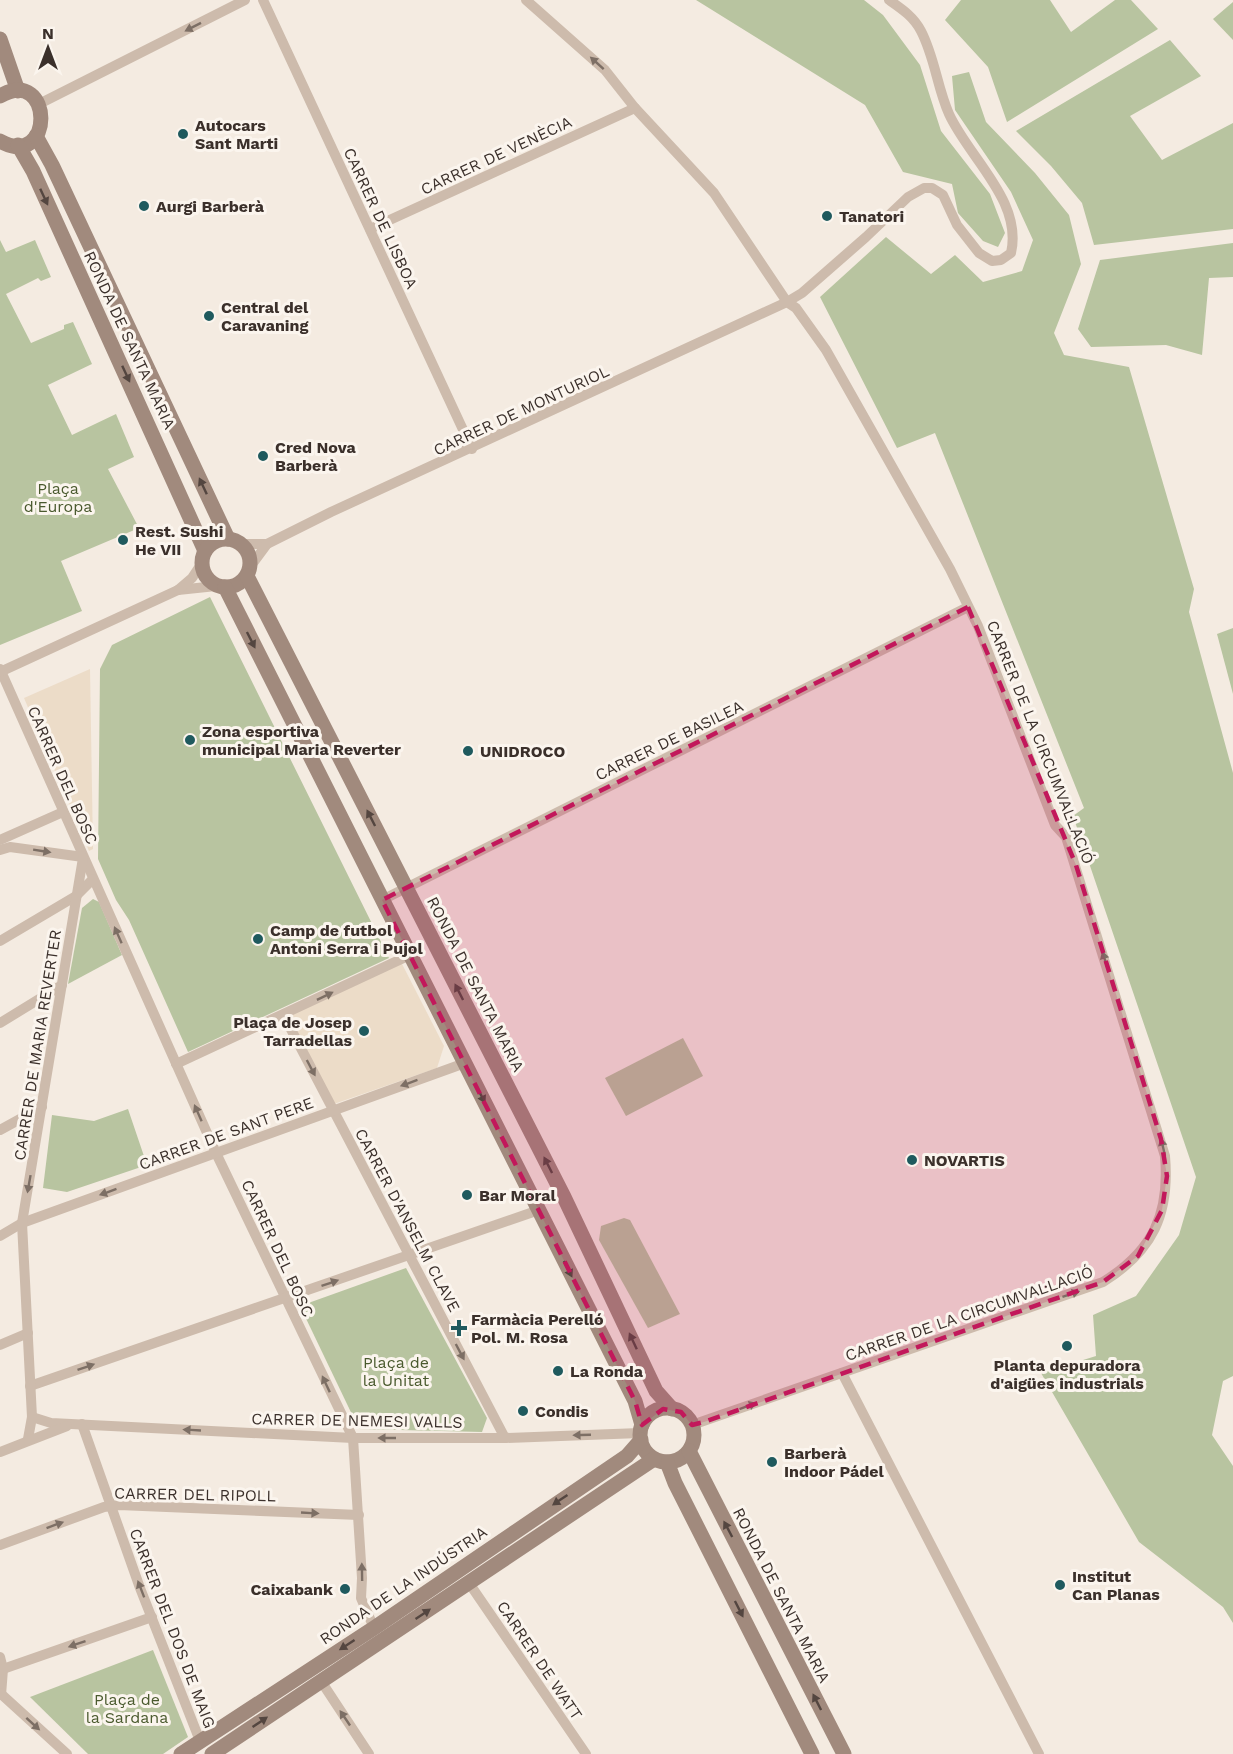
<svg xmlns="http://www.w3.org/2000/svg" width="1233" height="1754" viewBox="0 0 1233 1754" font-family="'Work Sans',sans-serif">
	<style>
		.green { fill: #b8c4a0 }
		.plaza { fill: #ecdcc8 }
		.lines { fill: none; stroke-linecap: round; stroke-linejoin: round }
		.street { stroke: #cdbbac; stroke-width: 10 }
		.secondary { stroke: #a18a7d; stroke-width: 15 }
		.oneway { fill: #7d6f65 }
		.oneway2 { fill: #544640 }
		.marked { fill: #c2185b; fill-opacity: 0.2; stroke: #c2185b; stroke-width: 4.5; stroke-dasharray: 12 8; stroke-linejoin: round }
		.poi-dot { fill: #1f5a5e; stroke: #fbf5ee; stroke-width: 2 }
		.labels { text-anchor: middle; stroke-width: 6; stroke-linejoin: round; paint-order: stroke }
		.poi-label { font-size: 16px; font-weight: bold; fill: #3b302b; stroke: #fbf5ee; text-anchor: start }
		.street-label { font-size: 16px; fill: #3b302b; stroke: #fbf5ee }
		.park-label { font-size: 16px; fill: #4a5a2e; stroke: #fbf5ee }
	</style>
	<rect width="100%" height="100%" fill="#f4ebe1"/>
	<g class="green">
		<polygon points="696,0 864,0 883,15 920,65 941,131 990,194 1005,233 998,247 983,241 958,213 952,184 903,172 865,105"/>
		<polygon points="961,0 1050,0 1071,32 1115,0 1131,0 1158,29 1007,122 988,67 945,20"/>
		<polygon points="1233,2 1233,40 1213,19"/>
		<polygon points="1170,40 1201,76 1130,116 1162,160 1233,123 1233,229 1094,245 1082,203 1051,166 1016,131"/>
		<polygon points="969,72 986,122 1035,173 1069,215 1081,264 1054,333 1064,355 1129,367 1194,589 1189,612 1233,773 1233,1376 1223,1381 1212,1435 1233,1466 1233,1623 1223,1607 1139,1542 1041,1373 1096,1356 1093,1315 1136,1296 1179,1235 1196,1177 1073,816 1084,808 935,433 897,448 820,297 886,237 931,274 955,255 983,282 1022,271 1033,240 1011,192 955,110 952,76"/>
		<polygon points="0,240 6,252 35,240 51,277 41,281 38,278 6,294 31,343 64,329 64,325 73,322 92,364 48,385 72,435 116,414 134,457 108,469 139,528 61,561 82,611 0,645"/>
		<polygon points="1233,243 1233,277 1209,278 1202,355 1166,345 1091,347 1078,329 1100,260"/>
		<polygon points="210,597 389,958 188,1052 129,920 116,900 98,859 100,669 112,645"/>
		<polygon points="1233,628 1233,694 1217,634"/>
		<polygon points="93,899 99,902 122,955 68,984 82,908"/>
		<polygon points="683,1038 703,1076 626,1116 605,1078"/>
		<polygon points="128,1109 147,1165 67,1192 43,1188 52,1115 94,1121"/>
		<polygon points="624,1218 630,1220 680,1314 648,1328 599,1240 601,1226"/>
		<polygon points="406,1268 487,1418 482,1432 359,1429 300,1306"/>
		<polygon points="153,1650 188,1737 163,1754 88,1754 30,1697"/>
	</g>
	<g class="plaza">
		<polygon points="90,669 93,849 89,851 24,698"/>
		<polygon points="400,960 444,1046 437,1068 331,1105 284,1016"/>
	</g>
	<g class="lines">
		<g class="street">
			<polyline points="263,0 472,449"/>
			<path d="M 526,0 L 605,70 L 635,108 L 714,193 L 787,302 L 796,308 L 826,350 L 950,569 L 978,626 L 1055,825 L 1066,837 L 1165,1156 C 1170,1214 1153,1251 1103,1282 L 692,1425"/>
			<polyline points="39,104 245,0"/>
			<polyline points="370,229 635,108"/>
			<polyline points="241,544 267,544"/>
			<path d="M 250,567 L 267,544 L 331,512 L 787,302 L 802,293 L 866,237 L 908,197 L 924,188 L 932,188 L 943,195 L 957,225 L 979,253 L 992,261 L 1001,260 L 1011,253 C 1023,201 969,158 949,114 C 937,87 935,58 921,31 C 914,17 902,9 889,0"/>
			<polyline points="178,590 216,586"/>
			<polyline points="0,669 216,1153 353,1438 362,1578 361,1598 374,1628"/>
			<polyline points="0,672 178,590 192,578 202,563"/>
			<polyline points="0,840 63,812"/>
			<polyline points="0,850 10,847 83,857"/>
			<polyline points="382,900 968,607"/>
			<polyline points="0,941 76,896 93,879"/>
			<polyline points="284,1016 505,1438"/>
			<polyline points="0,1023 62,985"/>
			<polyline points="176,1064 410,955"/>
			<polyline points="0,1130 42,1107"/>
			<polyline points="0,1236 22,1223 465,1063"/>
			<polyline points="0,1345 28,1333"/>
			<polyline points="842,1373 1039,1754"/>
			<polyline points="30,1386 539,1210"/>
			<polyline points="32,1417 22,1223 83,858"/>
			<polyline points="82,1424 140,1588 200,1741"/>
			<polyline points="28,1439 32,1417 51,1423 353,1438 505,1438 640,1433"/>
			<polyline points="0,1452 67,1426"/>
			<polyline points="0,1545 104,1507 119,1505 359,1515"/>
			<polyline points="469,1583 586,1754"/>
			<polyline points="0,1657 3,1669 1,1695"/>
			<polyline points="0,1670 152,1617"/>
			<polyline points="321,1681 369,1754"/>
			<polyline points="0,1693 67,1754"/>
		</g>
		<g class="secondary">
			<polyline points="0,39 18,91"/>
			<path d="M 0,96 C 54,65 55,171 0,141"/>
			<polyline points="36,136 52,165 228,539"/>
			<polyline points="18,145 33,171 205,551"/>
			<circle cx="226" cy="563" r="24"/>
			<polyline points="247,576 564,1197 656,1391 672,1409"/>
			<polyline points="225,587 635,1401 642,1425"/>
			<circle cx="667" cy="1435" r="27"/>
			<polyline points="689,1451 844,1754"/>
			<polyline points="667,1462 675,1483 812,1754"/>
			<polyline points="181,1754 374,1628 627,1456 641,1440"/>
			<polyline points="212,1754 654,1459"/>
		</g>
	</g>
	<defs><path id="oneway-solid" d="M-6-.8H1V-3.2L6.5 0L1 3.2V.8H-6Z" transform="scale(1.5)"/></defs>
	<g class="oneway">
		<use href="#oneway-solid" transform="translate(193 27) rotate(153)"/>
		<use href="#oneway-solid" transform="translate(597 63) rotate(-138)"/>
		<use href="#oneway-solid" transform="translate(42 851) rotate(9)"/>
		<use href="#oneway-solid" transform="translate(118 935) rotate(-114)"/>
		<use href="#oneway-solid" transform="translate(1105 960) rotate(-107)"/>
		<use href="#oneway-solid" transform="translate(325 996) rotate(-26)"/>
		<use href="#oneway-solid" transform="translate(311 1068) rotate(62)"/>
		<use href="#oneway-solid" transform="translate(409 1083) rotate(160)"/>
		<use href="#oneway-solid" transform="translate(198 1113) rotate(-114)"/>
		<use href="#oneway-solid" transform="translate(1163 1147) rotate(-103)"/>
		<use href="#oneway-solid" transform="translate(29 1184) rotate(100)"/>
		<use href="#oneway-solid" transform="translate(108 1192) rotate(160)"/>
		<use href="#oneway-solid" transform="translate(330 1283) rotate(-19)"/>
		<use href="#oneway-solid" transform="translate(1071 1294) rotate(-18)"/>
		<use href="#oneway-solid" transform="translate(460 1352) rotate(62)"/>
		<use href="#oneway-solid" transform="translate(86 1367) rotate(-19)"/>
		<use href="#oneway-solid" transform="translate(326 1384) rotate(-115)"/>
		<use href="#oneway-solid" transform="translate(748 1406) rotate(-20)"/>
		<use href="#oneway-solid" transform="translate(192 1430) rotate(-177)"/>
		<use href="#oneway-solid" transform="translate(582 1435) rotate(178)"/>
		<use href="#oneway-solid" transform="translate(387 1438) rotate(180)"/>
		<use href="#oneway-solid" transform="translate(310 1513) rotate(3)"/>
		<use href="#oneway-solid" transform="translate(55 1525) rotate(-20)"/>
		<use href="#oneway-solid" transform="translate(362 1572) rotate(-91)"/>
		<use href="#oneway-solid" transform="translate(141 1589) rotate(-111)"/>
		<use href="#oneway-solid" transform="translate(77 1644) rotate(161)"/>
		<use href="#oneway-solid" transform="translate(345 1718) rotate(-124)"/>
		<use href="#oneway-solid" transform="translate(33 1724) rotate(42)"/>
	</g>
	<g class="oneway2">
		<use href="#oneway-solid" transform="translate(44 197) rotate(65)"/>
		<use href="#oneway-solid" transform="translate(126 374) rotate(65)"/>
		<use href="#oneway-solid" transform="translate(203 486) rotate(-115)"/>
		<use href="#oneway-solid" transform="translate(251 640) rotate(63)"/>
		<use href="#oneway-solid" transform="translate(371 818) rotate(-117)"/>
		<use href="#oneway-solid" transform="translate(459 992) rotate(-117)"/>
		<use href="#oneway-solid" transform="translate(481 1095) rotate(63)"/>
		<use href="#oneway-solid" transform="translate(548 1165) rotate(-117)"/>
		<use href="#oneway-solid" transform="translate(568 1269) rotate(63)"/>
		<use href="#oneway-solid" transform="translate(633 1341) rotate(-115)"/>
		<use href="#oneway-solid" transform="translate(560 1500) rotate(146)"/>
		<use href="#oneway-solid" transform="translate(728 1529) rotate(-118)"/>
		<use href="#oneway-solid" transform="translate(739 1609) rotate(63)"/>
		<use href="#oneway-solid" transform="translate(423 1614) rotate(-34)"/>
		<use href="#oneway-solid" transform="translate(347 1645) rotate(147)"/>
		<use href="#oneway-solid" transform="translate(817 1702) rotate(-117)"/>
		<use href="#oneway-solid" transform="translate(260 1722) rotate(-34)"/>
	</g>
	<path class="marked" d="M 968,607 L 1076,865 L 1161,1139 L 1167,1176 L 1162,1210 L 1138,1256 L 1103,1282 L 704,1422 L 692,1425 L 681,1412 L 663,1409 L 642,1425 L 635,1401 L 382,900 Z"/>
	<g class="poi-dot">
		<circle cx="183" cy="134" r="6"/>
		<circle cx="144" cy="206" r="6"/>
		<circle cx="827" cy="216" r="6"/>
		<circle cx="209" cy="316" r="6"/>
		<circle cx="263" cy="456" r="6"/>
		<circle cx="123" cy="540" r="6"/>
		<circle cx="190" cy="740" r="6"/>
		<circle cx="468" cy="751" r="6"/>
		<circle cx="258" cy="939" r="6"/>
		<circle cx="364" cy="1031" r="6"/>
		<circle cx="912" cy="1160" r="6"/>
		<circle cx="467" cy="1195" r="6"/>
		<path d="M456 1319h6v6h6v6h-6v6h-6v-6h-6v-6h6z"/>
		<circle cx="1067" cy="1346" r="6"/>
		<circle cx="558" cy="1371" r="6"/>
		<circle cx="523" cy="1411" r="6"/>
		<circle cx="772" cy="1462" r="6"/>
		<circle cx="1060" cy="1585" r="6"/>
		<circle cx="345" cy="1589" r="6"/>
	</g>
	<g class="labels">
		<g class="poi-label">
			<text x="195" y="131">Autocars<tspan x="195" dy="18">Sant Marti</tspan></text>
			<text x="156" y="212">Aurgi Barberà</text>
			<text x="839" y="222">Tanatori</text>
			<text x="221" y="313">Central del<tspan x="221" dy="18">Caravaning</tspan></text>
			<text x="275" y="453">Cred Nova<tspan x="275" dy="18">Barberà</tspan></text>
			<text x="135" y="537">Rest. Sushi<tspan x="135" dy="18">He VII</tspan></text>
			<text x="202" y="737">Zona esportiva<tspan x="202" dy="18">municipal Maria Reverter</tspan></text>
			<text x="480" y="757">UNIDROCO</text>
			<text x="270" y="936">Camp de futbol<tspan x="270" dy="18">Antoni Serra i Pujol</tspan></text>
			<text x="352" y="1028" text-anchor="end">Plaça de Josep<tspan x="352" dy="18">Tarradellas</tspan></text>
			<text x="924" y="1166">NOVARTIS</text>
			<text x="479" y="1201">Bar Moral</text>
			<text x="471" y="1325">Farmàcia Perelló<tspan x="471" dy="18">Pol. M. Rosa</tspan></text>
			<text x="1067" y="1371" text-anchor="middle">Planta depuradora<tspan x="1067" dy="18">d'aigües industrials</tspan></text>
			<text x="570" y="1377">La Ronda</text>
			<text x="535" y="1417">Condis</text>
			<text x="784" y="1459">Barberà<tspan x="784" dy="18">Indoor Pádel</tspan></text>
			<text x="1072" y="1582">Institut<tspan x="1072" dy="18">Can Planas</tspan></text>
			<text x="333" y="1595" text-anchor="end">Caixabank</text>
		</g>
		<g class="street-label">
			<text transform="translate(496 155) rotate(-25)" y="6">CARRER DE VENÈCIA</text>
			<text transform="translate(381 218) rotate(65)" y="6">CARRER DE LISBOA</text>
			<text transform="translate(130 340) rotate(65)" y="6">RONDA DE SANTA MARIA</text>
			<text transform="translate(521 410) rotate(-25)" y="6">CARRER DE MONTURIOL</text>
			<text transform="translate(669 740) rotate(-26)" y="6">CARRER DE BASILEA</text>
			<text transform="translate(1041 742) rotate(68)" y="6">CARRER DE LA CIRCUMVAL·LACIÓ</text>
			<text transform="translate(63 775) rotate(66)" y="6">CARRER DEL BOSC</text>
			<text transform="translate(476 984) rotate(63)" y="6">RONDA DE SANTA MARIA</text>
			<text transform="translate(37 1045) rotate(-81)" y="6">CARRER DE MARIA REVERTER</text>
			<text transform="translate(226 1133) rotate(-20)" y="6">CARRER DE SANT PERE</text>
			<text transform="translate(408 1220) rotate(62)" y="6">CARRER D'ANSELM CLAVE</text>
			<text transform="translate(278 1248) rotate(65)" y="6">CARRER DEL BOSC</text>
			<text transform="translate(969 1313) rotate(-19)" y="6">CARRER DE LA CIRCUMVAL·LACIÓ</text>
			<text transform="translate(357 1420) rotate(1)" y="6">CARRER DE NEMESI VALLS</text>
			<text transform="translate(195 1494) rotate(1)" y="6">CARRER DEL RIPOLL</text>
			<text transform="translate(403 1585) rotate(-34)" y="6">RONDA DE LA INDÚSTRIA</text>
			<text transform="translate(782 1595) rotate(63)" y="6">RONDA DE SANTA MARIA</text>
			<text transform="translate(173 1628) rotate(69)" y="6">CARRER DEL DOS DE MAIG</text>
			<text transform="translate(540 1660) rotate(56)" y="6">CARRER DE WATT</text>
		</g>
		<g class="park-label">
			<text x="58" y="494">Plaça<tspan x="58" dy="18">d'Europa</tspan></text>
			<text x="396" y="1368">Plaça de<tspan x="396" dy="18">la Unitat</tspan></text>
			<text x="127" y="1705">Plaça de<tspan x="127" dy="18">la Sardana</tspan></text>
		</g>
	</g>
	<g transform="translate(48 48)" stroke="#fbf5ee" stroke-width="4.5" paint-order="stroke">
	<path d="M0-4.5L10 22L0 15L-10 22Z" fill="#3b302b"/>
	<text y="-9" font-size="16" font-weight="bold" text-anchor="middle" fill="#3b302b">N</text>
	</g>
</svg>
